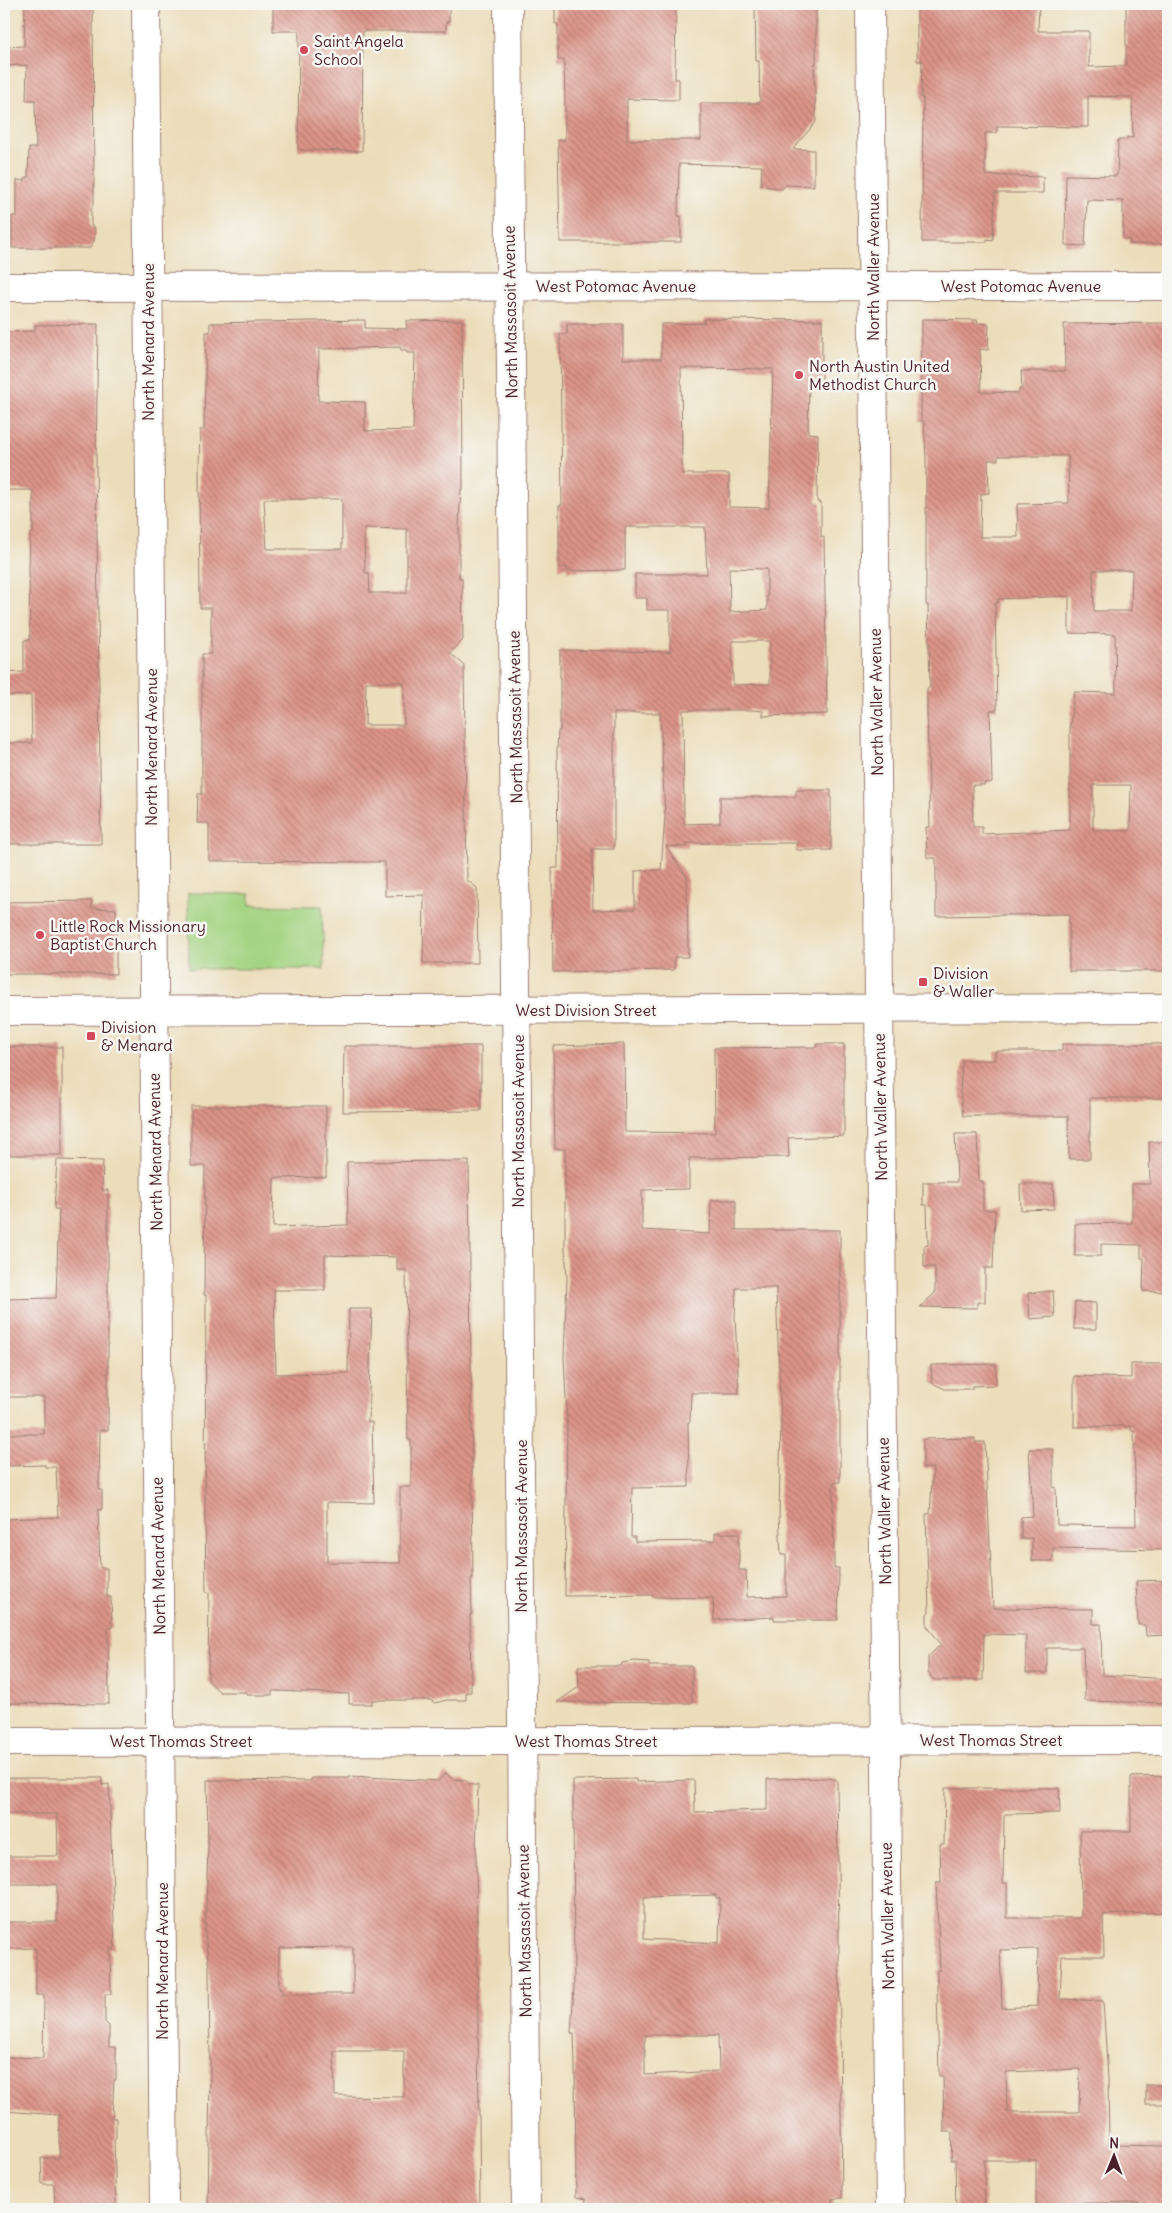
<svg xmlns="http://www.w3.org/2000/svg" width="1172" height="2213" viewBox="0 0 1172 2213" font-family="Delius,sans-serif">
	<style>
		.garden { fill: #a4d483; stroke: #777a57 }
		.building { fill: url(#building-back-hatch); fill-rule: evenodd }
		.lines { fill: none; stroke-linecap: round; stroke-linejoin: round }
		.street-casing { stroke: #9b7e72; stroke-width: 30 }
		.secondary-casing { stroke: #9b7e72; stroke-width: 30 }
		.street { stroke: #fff; stroke-width: 28 }
		.secondary { stroke: #fff; stroke-width: 28 }
		.poi-dot { fill: #d1495b; stroke: #f6f6f2; stroke-width: 2 }
		.labels { text-anchor: middle; stroke-width: 5; stroke-linejoin: round; paint-order: stroke }
		.poi-label { font-size: 16px; fill: #4a1f2b; stroke: #f6f6f2; text-anchor: start }
		.street-label { font-size: 16px; fill: #4a1f2b; stroke: #f6f6f2 }
	</style>
	<defs>
		<pattern id="building-back-hatch" width="6" height="6" patternUnits="userSpaceOnUse" patternTransform="scale(1.25)"><rect width="6" height="6" fill="#dc9488"/><path d="M-1 5l2 2M0 0l6 6M5-1l2 2" fill="none" stroke="#b4786f"/></pattern>
	</defs>
	<rect width="100%" height="100%" fill="#f6f6f2"/>
	<filter id="ink" filterUnits="userSpaceOnUse"><feTurbulence type="fractalNoise" baseFrequency=".02" numOctaves="2"/><feDisplacementMap in="SourceGraphic" scale="10" xChannelSelector="R" yChannelSelector="G"/><feConvolveMatrix kernelMatrix="1 2 1 2 8 2 1 2 1" color-interpolation-filters="sRGB"/></filter>
	<filter id="wash" filterUnits="userSpaceOnUse"><feTurbulence type="fractalNoise" baseFrequency=".0096" numOctaves="4" result="noise"/><feDisplacementMap in="SourceGraphic" scale="20" xChannelSelector="R" yChannelSelector="G"/><feGaussianBlur stdDeviation="1.12" result="paint"/><feColorMatrix in="noise" values="0 0 0 0 0 0 0 0 0 0 0 0 0 0 0 0 0 1.4 0 .05"/><feComposite in="paint" operator="in"/></filter>
	<g filter="url(#wash)">
		<rect width="100%" height="100%" fill="#ecddba"/>
		<polygon class="garden" points="188,893 250,894 250,905 322,906 324,969 189,969"/>
		<g id="blocks">
			<g class="building">
				<polygon points="25,4 93,4 94,203 91,210 91,225 95,229 94,241 90,248 12,248 12,216 17,216 17,180 25,181 25,178 28,178 29,148 36,148 35,100 26,100 27,65 4,66 4,47 24,46"/>
				<polygon points="273,4 449,4 449,22 446,22 446,31 363,31 362,151 298,150 299,31 273,31"/>
				<polygon points="555,4 676,4 675,79 679,79 679,100 627,99 627,140 701,140 701,103 760,103 759,61 756,61 755,4 816,4 816,64 814,64 816,122 793,149 814,150 814,186 786,185 782,189 761,185 762,166 679,164 678,216 681,216 681,242 560,242 558,140 565,140 565,106 564,60 558,60 558,24 555,24"/>
				<polygon points="917,4 1039,4 1038,31 1089,31 1089,67 1126,66 1126,4 1168,4 1168,244 1129,244 1130,239 1123,239 1123,201 1087,200 1085,246 1065,245 1066,175 1117,176 1118,140 1127,140 1127,137 1133,138 1132,97 1088,96 1088,127 997,126 997,133 985,133 985,175 1043,177 1043,193 995,193 993,240 987,239 987,242 922,242 923,98 921,98 922,61 917,61"/>
				<path d="M 704,319 L 822,320 L 822,381 L 809,381 L 808,433 L 818,434 L 817,502 L 821,502 L 821,537 L 824,537 L 827,714 L 763,716 L 763,711 L 754,710 L 683,710 L 684,824 L 720,823 L 720,797 L 796,797 L 796,790 L 831,790 L 831,850 L 796,850 L 797,843 L 687,843 L 687,847 L 666,846 L 687,877 L 688,957 L 674,957 L 674,970 L 553,972 L 552,868 L 558,868 L 557,749 L 558,731 L 560,731 L 560,650 L 670,652 L 670,610 L 647,610 L 647,598 L 635,598 L 635,574 L 707,574 L 705,527 L 625,527 L 625,570 L 567,571 L 567,567 L 559,568 L 559,505 L 562,505 L 560,334 L 567,334 L 567,324 L 623,324 L 623,359 L 661,359 L 661,324 L 704,323 ZM 681,368 L 773,369 L 769,508 L 729,507 L 729,474 L 682,474 ZM 729,568 L 767,569 L 767,610 L 730,612 ZM 732,641 L 770,641 L 770,684 L 733,685 ZM 614,713 L 660,713 L 665,817 L 661,870 L 635,871 L 635,909 L 593,910 L 592,849 L 614,849 Z"/>
				<path d="M 922,319 L 978,320 L 977,323 L 989,324 L 988,350 L 980,349 L 981,392 L 1019,393 L 1019,389 L 1022,389 L 1021,371 L 1065,371 L 1064,324 L 1168,323 L 1168,971 L 1069,971 L 1069,914 L 936,916 L 936,858 L 927,858 L 926,827 L 930,827 L 927,712 L 927,688 L 930,688 L 928,605 L 926,605 L 926,459 L 924,421 L 921,421 ZM 998,456 L 1068,456 L 1069,503 L 1017,504 L 1018,537 L 980,537 L 981,494 L 989,493 L 988,460 L 998,460 ZM 1093,570 L 1132,570 L 1131,611 L 1094,611 ZM 1069,596 L 1069,633 L 1115,634 L 1116,693 L 1074,692 L 1070,725 L 1070,830 L 982,834 L 982,827 L 973,827 L 972,785 L 984,785 L 984,783 L 992,782 L 990,710 L 997,710 L 995,603 L 998,603 L 998,599 ZM 1093,785 L 1131,785 L 1130,831 L 1093,830 Z"/>
				<path d="M 365,320 L 365,328 L 407,329 L 406,321 L 462,320 L 463,489 L 461,489 L 459,524 L 459,578 L 462,578 L 463,640 L 450,653 L 464,665 L 467,880 L 477,888 L 478,963 L 423,963 L 424,895 L 385,896 L 385,862 L 209,861 L 209,825 L 207,823 L 197,823 L 198,794 L 202,794 L 202,654 L 211,654 L 211,608 L 200,608 L 199,465 L 200,430 L 204,430 L 206,332 L 210,332 L 210,323 ZM 400,347 L 401,350 L 407,350 L 407,353 L 415,353 L 413,430 L 365,431 L 365,402 L 318,401 L 319,349 ZM 264,499 L 342,499 L 342,549 L 267,549 ZM 364,528 L 407,529 L 407,593 L 370,593 L 369,573 L 365,573 ZM 366,682 L 404,682 L 404,725 L 365,725 Z"/>
				<polygon points="98,324 96,461 101,844 4,844 4,743 32,743 31,695 4,696 4,673 24,672 24,640 30,640 29,569 30,534 33,533 33,490 4,490 4,332 35,331 35,325"/>
				<polygon points="92,901 91,908 116,909 116,974 4,974 4,902"/>
				<path d="M 624,1044 L 625,1132 L 715,1133 L 714,1048 L 817,1047 L 817,1044 L 844,1044 L 844,1136 L 788,1138 L 789,1157 L 689,1158 L 689,1189 L 642,1190 L 642,1230 L 710,1234 L 711,1200 L 736,1200 L 736,1230 L 840,1230 L 840,1482 L 834,1482 L 833,1490 L 834,1568 L 839,1568 L 838,1620 L 774,1620 L 774,1617 L 714,1620 L 713,1598 L 653,1597 L 653,1595 L 565,1596 L 567,1420 L 564,1357 L 567,1277 L 565,1249 L 565,1149 L 555,1149 L 553,1046 ZM 736,1288 L 776,1288 L 781,1422 L 779,1515 L 781,1555 L 786,1555 L 786,1596 L 747,1597 L 746,1570 L 739,1570 L 739,1533 L 715,1533 L 715,1541 L 635,1542 L 635,1537 L 631,1537 L 632,1488 L 689,1487 L 688,1422 L 690,1422 L 691,1393 L 739,1393 L 735,1317 Z"/>
				<polygon points="1062,1044 1168,1044 1168,1098 1090,1098 1090,1159 1069,1159 1068,1116 963,1116 960,1092 962,1060 995,1060 995,1051 1062,1051"/>
				<polygon points="344,1046 481,1046 481,1111 343,1112"/>
				<rect x="4" y="1047" width="58" height="108"/>
				<path d="M 191,1106 L 326,1106 L 326,1177 L 274,1178 L 273,1227 L 348,1225 L 347,1162 L 469,1161 L 473,1578 L 471,1578 L 472,1615 L 470,1615 L 471,1692 L 466,1692 L 466,1700 L 447,1700 L 435,1703 L 430,1700 L 372,1700 L 372,1704 L 349,1704 L 349,1694 L 278,1691 L 272,1691 L 272,1695 L 247,1695 L 247,1692 L 220,1692 L 208,1681 L 209,1592 L 206,1592 L 205,1507 L 206,1295 L 204,1295 L 205,1166 L 191,1166 ZM 325,1255 L 397,1257 L 397,1270 L 406,1270 L 408,1440 L 411,1440 L 411,1487 L 400,1487 L 400,1563 L 327,1562 L 327,1502 L 374,1503 L 372,1422 L 368,1422 L 372,1309 L 349,1309 L 348,1373 L 276,1374 L 274,1290 L 325,1290 Z"/>
				<polygon points="955,1134 977,1134 979,1181 983,1181 983,1210 995,1210 993,1268 985,1268 985,1302 977,1302 977,1308 920,1307 935,1293 935,1267 924,1267 924,1246 928,1245 927,1205 923,1205 923,1182 957,1182"/>
				<polygon points="1149,1142 1168,1142 1168,1292 1143,1291 1144,1258 1141,1258 1141,1245 1101,1244 1101,1256 1075,1256 1075,1224 1132,1223 1132,1184 1150,1184"/>
				<polygon points="57,1160 103,1161 102,1190 108,1190 108,1430 100,1430 99,1490 102,1490 102,1509 98,1510 100,1568 107,1568 107,1597 111,1597 112,1628 108,1628 109,1704 4,1703 4,1519 58,1517 56,1467 45,1467 45,1465 4,1466 4,1434 44,1434 44,1397 4,1397 4,1299 56,1298 59,1209 54,1209"/>
				<polygon points="1020,1184 1053,1184 1054,1209 1021,1210"/>
				<polygon points="1053,1291 1055,1317 1030,1319 1028,1293"/>
				<polygon points="1075,1302 1096,1303 1096,1329 1074,1329"/>
				<polygon points="996,1364 996,1385 972,1386 972,1389 945,1389 932,1383 931,1365"/>
				<polygon points="1131,1364 1168,1364 1168,1550 1053,1548 1053,1561 1032,1561 1032,1538 1021,1539 1021,1517 1033,1516 1029,1449 1053,1449 1053,1488 1056,1487 1057,1525 1136,1526 1134,1431 1131,1431 1131,1426 1074,1427 1074,1376 1131,1378"/>
				<polygon points="975,1438 975,1442 985,1442 993,1608 1093,1609 1093,1624 1101,1624 1102,1675 1168,1679 1168,1703 1085,1701 1083,1648 1047,1648 1047,1673 1026,1673 1026,1635 984,1634 983,1680 934,1680 928,1673 928,1657 941,1644 927,1626 927,1614 929,1612 926,1514 930,1514 933,1468 923,1468 923,1439"/>
				<polygon points="1168,1580 1168,1635 1146,1636 1145,1625 1138,1625 1136,1581"/>
				<polygon points="634,1661 649,1662 649,1666 692,1666 692,1703 557,1702 579,1687 578,1666 621,1666 622,1663"/>
				<path d="M 445,1773 L 453,1779 L 465,1780 L 471,1785 L 478,1785 L 476,1850 L 480,2209 L 208,2209 L 210,2073 L 209,1969 L 205,1934 L 208,1849 L 207,1780 L 311,1781 L 311,1778 L 349,1778 L 349,1776 L 438,1781 ZM 353,1947 L 353,1994 L 282,1994 L 282,1989 L 279,1989 L 279,1948 ZM 334,2051 L 404,2051 L 404,2097 L 335,2096 Z"/>
				<path d="M 1168,1776 L 1168,1912 L 1103,1915 L 1104,1956 L 1062,1956 L 1060,1999 L 1103,2001 L 1108,2079 L 1109,2145 L 1168,2146 L 1168,2209 L 1139,2209 L 1139,2202 L 1058,2204 L 1058,2209 L 1036,2209 L 1036,2160 L 984,2160 L 985,2209 L 956,2209 L 955,2160 L 951,2160 L 952,2132 L 944,2132 L 943,2076 L 939,2076 L 937,1988 L 937,1970 L 940,1970 L 936,1883 L 941,1883 L 940,1844 L 944,1844 L 945,1788 L 1059,1788 L 1060,1813 L 1005,1814 L 1004,1817 L 1003,1883 L 1007,1883 L 1007,1918 L 1079,1918 L 1081,1917 L 1080,1831 L 1131,1831 L 1131,1777 ZM 1038,1949 L 1037,2006 L 1002,2008 L 1000,1950 ZM 1080,2069 L 1079,2112 L 1007,2112 L 1006,2072 Z"/>
				<polygon points="4,1778 102,1778 102,1785 109,1784 115,1949 110,1949 111,1994 105,1994 105,2022 109,2026 109,2047 116,2047 116,2080 114,2080 112,2118 116,2118 116,2139 114,2139 116,2209 55,2209 54,2184 42,2184 41,2158 59,2158 59,2115 4,2111 4,2057 43,2058 44,1995 36,1995 36,1948 4,1949 4,1922 57,1922 57,1884 4,1884 4,1856 58,1856 57,1814 4,1814"/>
				<path d="M 829,1778 L 837,1780 L 842,2198 L 832,2199 L 833,2209 L 585,2209 L 586,2199 L 576,2197 L 575,2066 L 574,2033 L 571,2033 L 574,1987 L 573,1780 L 636,1779 L 636,1782 L 694,1780 L 695,1812 L 767,1810 L 767,1779 ZM 716,1895 L 716,1898 L 720,1898 L 719,1943 L 644,1939 L 644,1897 ZM 645,2035 L 718,2035 L 719,2071 L 645,2075 Z"/>
				<rect x="1146" y="2085" width="22" height="19"/>
			</g>
		</g>
	</g>
	<g filter="url(#ink)">
		<use href="#blocks" fill-opacity="0" stroke="#9b7e72" stroke-width="1"/>
		<g class="lines">
			<defs>
				<g id="street">
					<polyline points="146,4 164,2209"/>
					<polyline points="508,4 526,2209"/>
					<polyline points="870,4 890,2209"/>
					<polyline points="4,287 1168,286"/>
					<polyline points="4,1742 1168,1740"/>
				</g>
				<polyline id="secondary" points="4,1011 1168,1008"/>
			</defs>
			<use href="#street" class="street-casing"/>
			<use href="#secondary" class="secondary-casing"/>
			<use href="#street" class="street"/>
			<use href="#secondary" class="secondary"/>
		</g>
	</g>
	<g class="poi-dot">
		<circle cx="304" cy="50" r="5"/>
		<circle cx="799" cy="375" r="5"/>
		<circle cx="40" cy="935" r="5"/>
		<rect x="918" y="977" width="10" height="10" rx="2.5"/>
		<rect x="86" y="1031" width="10" height="10" rx="2.5"/>
	</g>
	<g class="labels">
		<g class="poi-label">
			<text x="314" y="47">Saint Angela<tspan x="314" dy="18">School</tspan></text>
			<text x="809" y="372">North Austin United<tspan x="809" dy="18">Methodist Church</tspan></text>
			<text x="50" y="932">Little Rock Missionary<tspan x="50" dy="18">Baptist Church</tspan></text>
			<text x="933" y="979">Division<tspan x="933" dy="18">&amp; Waller</tspan></text>
			<text x="101" y="1033">Division<tspan x="101" dy="18">&amp; Menard</tspan></text>
		</g>
		<g class="street-label">
			<text transform="translate(873 267) rotate(-90)" y="6">North Waller Avenue</text>
			<text x="616" y="292">West Potomac Avenue</text>
			<text x="1021" y="292">West Potomac Avenue</text>
			<text transform="translate(510 312) rotate(-91)" y="6">North Massasoit Avenue</text>
			<text transform="translate(148 342) rotate(-90)" y="6">North Menard Avenue</text>
			<text transform="translate(876 702) rotate(-91)" y="6">North Waller Avenue</text>
			<text transform="translate(515 717) rotate(-91)" y="6">North Massasoit Avenue</text>
			<text transform="translate(151 747) rotate(-90)" y="6">North Menard Avenue</text>
			<text x="586" y="1016">West Division Street</text>
			<text transform="translate(880 1107) rotate(-91)" y="6">North Waller Avenue</text>
			<text transform="translate(518 1121) rotate(-90)" y="6">North Massasoit Avenue</text>
			<text transform="translate(155 1152) rotate(-91)" y="6">North Menard Avenue</text>
			<text transform="translate(884 1511) rotate(-91)" y="6">North Waller Avenue</text>
			<text transform="translate(521 1526) rotate(-90)" y="6">North Massasoit Avenue</text>
			<text transform="translate(158 1556) rotate(-91)" y="6">North Menard Avenue</text>
			<text x="991" y="1746">West Thomas Street</text>
			<text x="181" y="1747">West Thomas Street</text>
			<text x="586" y="1747">West Thomas Street</text>
			<text transform="translate(887 1916) rotate(-91)" y="6">North Waller Avenue</text>
			<text transform="translate(524 1931) rotate(-91)" y="6">North Massasoit Avenue</text>
			<text transform="translate(162 1961) rotate(-90)" y="6">North Menard Avenue</text>
		</g>
	</g>
	<rect width="1172" height="2213" fill="none" stroke="#f6f6f2" stroke-width="20"/>
	<g transform="translate(1114 2156) rotate(1)" stroke="#f6f6f2" stroke-width="4" paint-order="stroke">
	<path d="M0-4L9 19L0 12L-9 19Z" fill="#4a1f2b"/>
	<text y="-8" font-size="14" font-weight="bold" text-anchor="middle" fill="#4a1f2b">N</text>
	</g>
</svg>
